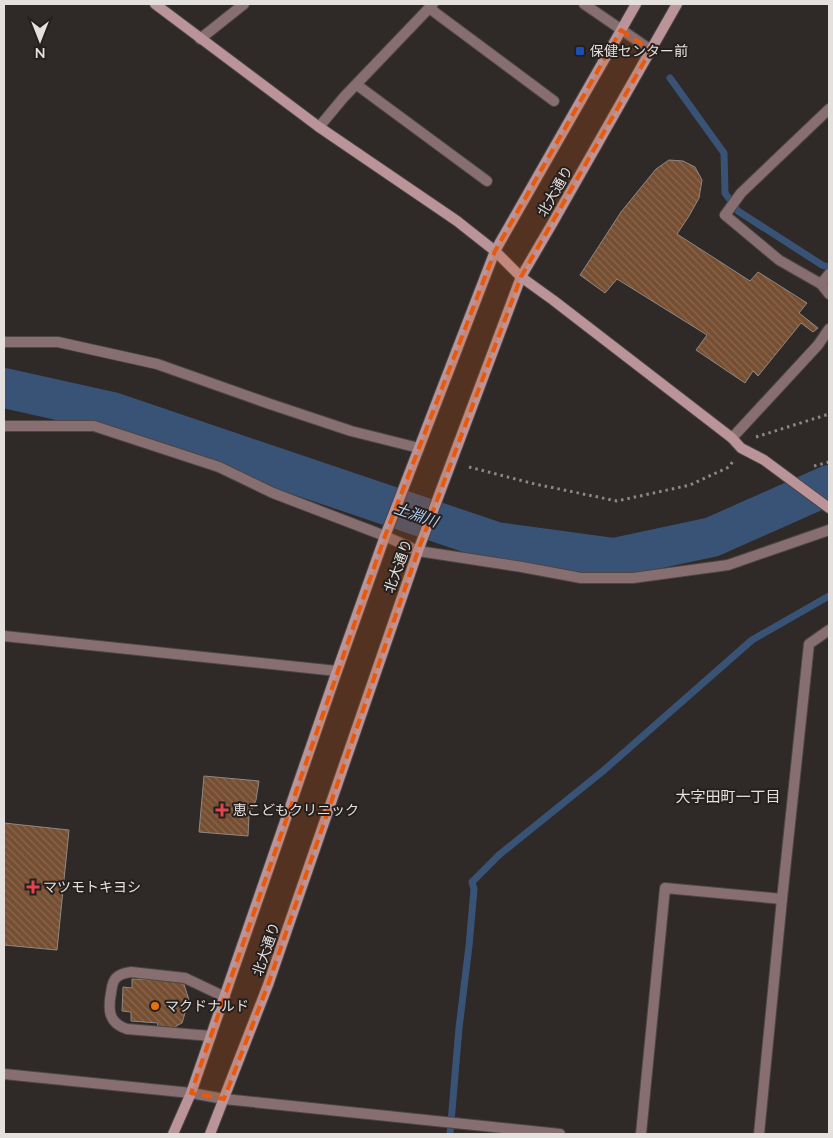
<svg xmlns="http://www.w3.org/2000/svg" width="833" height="1138" viewBox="0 0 833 1138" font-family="Lato,'Noto Sans JP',sans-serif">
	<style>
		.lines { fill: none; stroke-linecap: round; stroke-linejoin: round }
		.stream { stroke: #395377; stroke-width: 7 }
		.river { stroke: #395377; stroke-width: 40 }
		.building { fill: url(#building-back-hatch); stroke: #8d8884 }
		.lane-casing { stroke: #4c4644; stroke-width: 12 }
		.street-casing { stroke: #4c4644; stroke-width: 12 }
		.secondary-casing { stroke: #4c4644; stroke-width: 12 }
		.path { stroke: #8d8886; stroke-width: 3; stroke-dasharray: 2.5 4; stroke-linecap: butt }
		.lane { stroke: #866e71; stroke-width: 10 }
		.street { stroke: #866e71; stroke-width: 10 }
		.secondary { stroke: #ba9499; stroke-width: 10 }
		.marked { fill: #e8590c; fill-opacity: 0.2; stroke: #e8590c; stroke-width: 4; stroke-dasharray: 10 6; stroke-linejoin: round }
		.transit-dot { fill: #1a4fb4; stroke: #25201e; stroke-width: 2 }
		.health-dot { fill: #e0444e; stroke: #25201e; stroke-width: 2 }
		.food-dot { fill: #e8710a; stroke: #25201e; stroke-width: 2 }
		.labels { text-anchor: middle; stroke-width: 4; stroke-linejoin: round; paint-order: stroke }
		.poi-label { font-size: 14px; fill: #e4e0de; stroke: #25201e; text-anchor: start }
		.street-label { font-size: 14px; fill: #e4e0de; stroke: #25201e }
		.water-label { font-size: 15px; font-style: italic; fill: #b5cff4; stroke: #25201e }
		.neighbourhood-label { font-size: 15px; fill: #e4e0de; stroke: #25201e }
	</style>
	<defs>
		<pattern id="building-back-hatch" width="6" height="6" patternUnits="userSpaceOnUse" patternTransform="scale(1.25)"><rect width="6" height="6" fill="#764e32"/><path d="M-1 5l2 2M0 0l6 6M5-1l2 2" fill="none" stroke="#89674f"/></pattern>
	</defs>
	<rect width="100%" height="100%" fill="#2f2927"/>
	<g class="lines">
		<g class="stream">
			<polyline points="670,78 724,153 725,193 738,211 822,265 829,267"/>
			<polyline points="450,1134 459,1028 469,946 474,889 472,882 499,855 603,771 752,640 829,596"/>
		</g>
		<polyline class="river" points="4,388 112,412 496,542 614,558 712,537 829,485"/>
	</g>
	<g class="building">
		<polygon points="669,160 683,161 695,167 702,180 699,198 689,216 677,234 750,281 758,272 807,303 799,313 818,328 813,332 801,323 758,376 753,371 745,383 696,350 707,335 617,279 605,293 580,275 621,212 656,169"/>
		<polygon points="204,776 259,781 256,800 249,816 248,836 199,832"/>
		<polygon points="4,823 69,830 57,950 4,945"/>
		<polygon points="132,979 183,981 189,1000 182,1023 176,1026 175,1030 157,1029 158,1023 131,1021 131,1012 122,1011 123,987 132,988"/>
	</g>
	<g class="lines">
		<defs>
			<path id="lane" d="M 211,1036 L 127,1029 C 108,1023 108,1009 111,993 C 112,987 112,982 116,978 C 121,973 126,973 131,972 L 185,978 L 225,997"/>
			<g id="street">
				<polyline points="584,4 651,50"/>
				<polyline points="429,8 554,101"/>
				<polyline points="200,39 244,4"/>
				<polyline points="357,85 487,181"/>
				<polyline points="829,109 741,193 725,215 779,260 821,284 829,294"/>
				<polyline points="319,127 344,97 433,4"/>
				<polyline points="821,284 829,274"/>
				<polyline points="4,342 58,342 157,364 270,404 351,431 419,448"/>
				<polyline points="4,426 94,426 219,467 273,493 385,536 418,551 522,567 581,578 633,578 728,565 829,530"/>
				<polyline points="732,438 818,345 829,329"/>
				<polyline points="4,636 337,671"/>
				<polyline points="4,1074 191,1093 224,1099 560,1134"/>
				<polyline points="641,1134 665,888 782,899"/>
				<polyline points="759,1134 782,899 809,644 829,630"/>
			</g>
			<g id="secondary">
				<polyline points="155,4 319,127 457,221 495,251 521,277 553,300 732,438 741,448 764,460 829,508"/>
				<polyline points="173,1134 191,1093 337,671 385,536 495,251 636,4"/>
				<polyline points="210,1134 268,985 418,551 521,277 552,224 677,4"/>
			</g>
		</defs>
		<use href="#lane" class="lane-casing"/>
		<use href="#street" class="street-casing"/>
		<use href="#secondary" class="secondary-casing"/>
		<g class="path">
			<polyline points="756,437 829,414"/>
			<polyline points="814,466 829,462"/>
			<polyline points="469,467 535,484 617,501 690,485 729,467 733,461"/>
		</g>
		<use href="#lane" class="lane"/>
		<use href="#street" class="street"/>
		<use href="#secondary" class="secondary"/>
	</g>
	<path class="marked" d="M 621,30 L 651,50 L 521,277 L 418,551 L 268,985 L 224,1099 L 191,1093 L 385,536 L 495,251 Z"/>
	<rect class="transit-dot" x="575" y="46" width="10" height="10" rx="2.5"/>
	<g class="health-dot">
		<path d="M219.5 802.5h5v5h5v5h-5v5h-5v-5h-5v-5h5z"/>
		<path d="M30.5 879.5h5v5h5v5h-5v5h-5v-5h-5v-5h5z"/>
	</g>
	<circle class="food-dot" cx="155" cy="1006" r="5"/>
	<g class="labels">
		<g class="poi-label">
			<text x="590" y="56">保健センター前</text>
			<text x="233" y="815">恵こどもクリニック</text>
			<text x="43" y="892">マツモトキヨシ</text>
			<text x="165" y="1011">マクドナルド</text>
		</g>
		<g class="street-label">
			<text transform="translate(555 191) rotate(-60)" y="5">北大通り</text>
			<text transform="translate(398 566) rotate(-70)" y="5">北大通り</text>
			<text transform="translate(266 949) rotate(-71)" y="5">北大通り</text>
		</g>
		<g class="water-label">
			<text transform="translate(416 515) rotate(19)" y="5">土淵川</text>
		</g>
		<g class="neighbourhood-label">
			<text x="728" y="802">大字田町一丁目</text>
		</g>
	</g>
	<rect width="833" height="1138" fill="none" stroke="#e4e0de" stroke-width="10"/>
	<g transform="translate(40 40) rotate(180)" stroke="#25201e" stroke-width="4" paint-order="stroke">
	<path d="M0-4L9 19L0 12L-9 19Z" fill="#e4e0de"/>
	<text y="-8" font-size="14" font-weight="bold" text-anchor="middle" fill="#e4e0de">N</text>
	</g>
</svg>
